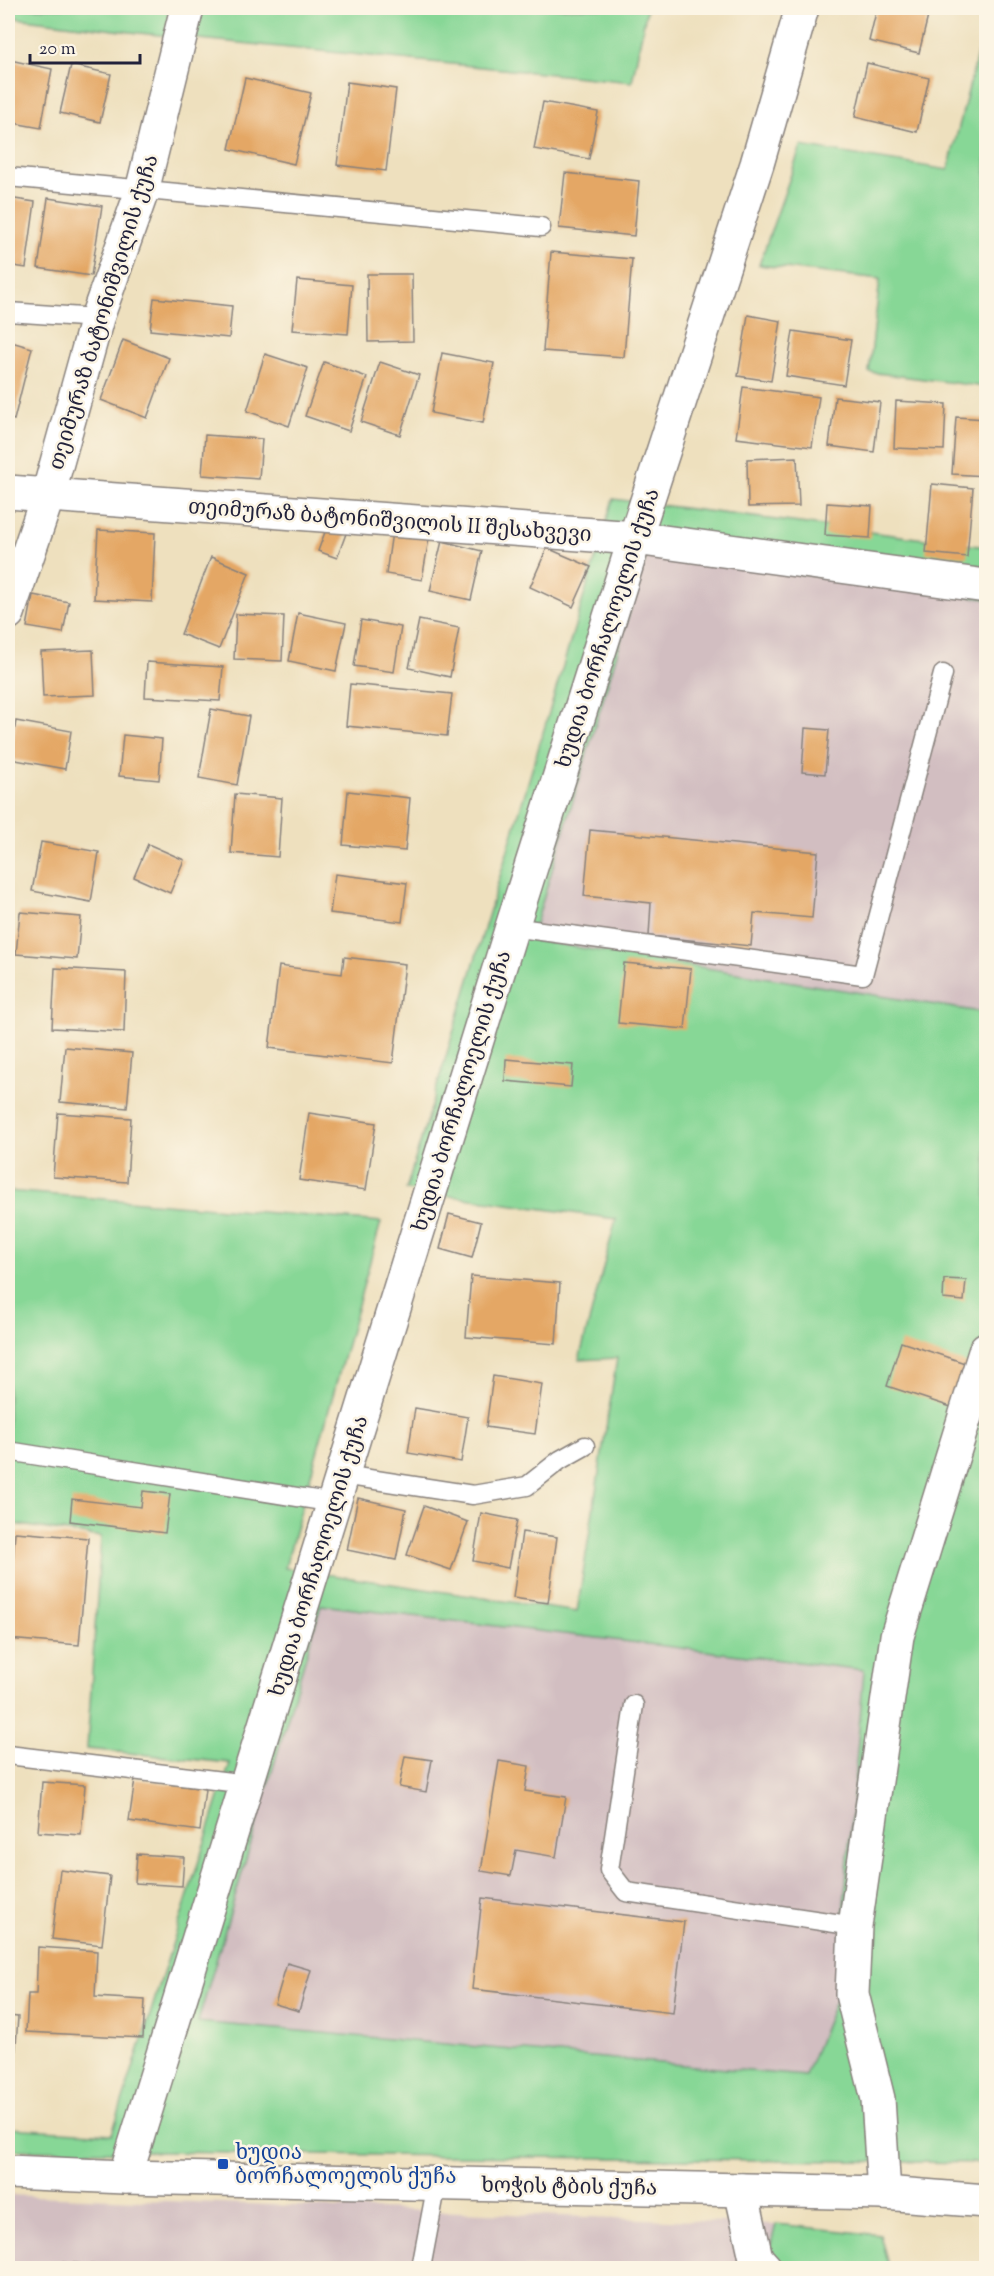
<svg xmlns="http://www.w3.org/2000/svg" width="994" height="2276" viewBox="0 0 994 2276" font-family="'Sorts Mill Goudy','Noto Serif Georgian',serif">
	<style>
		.industrial { fill: #d2bec1 }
		.green { fill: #87d796; stroke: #547c68; stroke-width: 1.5; fill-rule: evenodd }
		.building { fill: #e4a765 }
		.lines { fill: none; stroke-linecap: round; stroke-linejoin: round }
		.lane-casing { stroke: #88817c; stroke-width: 21 }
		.street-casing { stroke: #88817c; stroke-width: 36 }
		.primary-casing { stroke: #88817c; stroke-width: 36 }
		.lane { stroke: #fff; stroke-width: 18 }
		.street { stroke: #fff; stroke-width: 33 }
		.primary { stroke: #fff; stroke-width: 33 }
		.transit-dot { fill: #1a4fb4; stroke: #fcf5e5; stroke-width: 2 }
		.labels { text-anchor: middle; stroke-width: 5; stroke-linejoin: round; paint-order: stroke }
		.street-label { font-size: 21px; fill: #22223b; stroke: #fcf5e5 }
		.transit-label { font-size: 21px; fill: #164399; stroke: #fcf5e5; text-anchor: start }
	</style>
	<rect width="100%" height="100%" fill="#fcf5e5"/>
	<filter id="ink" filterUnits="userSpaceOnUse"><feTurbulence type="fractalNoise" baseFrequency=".0167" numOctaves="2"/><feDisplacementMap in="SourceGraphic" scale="12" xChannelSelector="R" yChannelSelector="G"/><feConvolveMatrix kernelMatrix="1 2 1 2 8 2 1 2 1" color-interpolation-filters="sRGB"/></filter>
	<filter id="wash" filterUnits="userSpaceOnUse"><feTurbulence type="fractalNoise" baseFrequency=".008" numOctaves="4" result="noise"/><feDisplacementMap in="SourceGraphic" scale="24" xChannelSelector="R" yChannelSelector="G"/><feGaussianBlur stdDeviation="1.35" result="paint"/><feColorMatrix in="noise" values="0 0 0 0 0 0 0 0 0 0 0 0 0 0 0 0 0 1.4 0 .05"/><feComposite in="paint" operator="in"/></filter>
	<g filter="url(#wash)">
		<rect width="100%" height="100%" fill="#eee0be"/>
		<g class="industrial">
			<polygon points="647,553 986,599 986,1013 531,940"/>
			<polygon points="321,1605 864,1670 836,1999 805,2076 198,2022"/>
			<polygon points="8,2195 776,2224 765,2268 8,2268"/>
		</g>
		<g class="green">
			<polygon points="8,8 647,8 632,82 139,33 8,17"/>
			<polygon points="986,20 986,387 869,372 880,279 759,265 801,146 948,170"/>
			<path d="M 613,499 L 986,547 L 986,599 L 647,553 L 531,940 L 986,1013 L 986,2163 L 8,2150 L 8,2128 L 112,2134 L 230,1763 L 87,1749 L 101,1537 L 8,1523 L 8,1191 L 381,1222 L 285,1568 L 577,1612 L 617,1358 L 579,1360 L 616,1219 L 406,1190 ZM 321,1605 L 864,1670 L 836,1999 L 805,2076 L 198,2022 Z"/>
			<polygon points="776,2224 880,2235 889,2268 765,2268"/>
		</g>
		<g id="blocks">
			<g class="building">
				<polygon points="877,8 930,8 919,53 869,41"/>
				<polygon points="10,60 52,69 41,128 8,122 8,71"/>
				<polygon points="867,63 929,78 917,132 855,117"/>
				<polygon points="71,65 111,74 100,122 60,113"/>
				<polygon points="245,78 311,93 294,164 229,149"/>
				<polygon points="347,82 396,89 386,171 337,165"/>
				<polygon points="543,102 598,112 589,159 534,149"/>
				<polygon points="565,173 639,181 634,236 559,228"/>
				<polygon points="8,198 35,202 26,268 8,265"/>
				<polygon points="48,198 102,206 91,276 38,268"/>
				<polygon points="551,252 632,259 624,357 543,351"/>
				<polygon points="367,274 412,274 413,341 368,342"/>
				<polygon points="297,280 352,285 348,334 292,330"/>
				<polygon points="154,298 232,306 229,338 150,330"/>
				<polygon points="748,315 781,321 771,381 738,376"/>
				<polygon points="793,331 851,340 844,385 786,376"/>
				<polygon points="123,340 169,358 147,418 101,400"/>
				<polygon points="8,341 32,348 14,420 8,418"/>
				<polygon points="442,353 494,363 483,423 431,413"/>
				<polygon points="265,354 308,368 289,426 247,411"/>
				<polygon points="324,362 367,377 349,431 305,416"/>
				<polygon points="380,362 419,375 400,435 361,422"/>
				<polygon points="743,387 819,397 812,447 736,438"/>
				<polygon points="835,397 880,402 874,452 829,446"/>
				<polygon points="896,401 946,404 944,450 894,448"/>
				<polygon points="956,417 986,419 986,476 952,474"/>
				<polygon points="205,435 262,439 259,479 202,475"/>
				<polygon points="797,457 799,506 748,507 747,459"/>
				<polygon points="932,484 973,488 967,557 926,553"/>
				<polygon points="827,503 872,506 870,538 825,535"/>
				<polygon points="328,524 347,531 337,558 318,551"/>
				<polygon points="98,530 155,533 152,602 94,599"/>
				<polygon points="392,532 429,538 422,580 386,574"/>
				<polygon points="442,541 482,551 471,600 430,591"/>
				<polygon points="547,548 591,567 573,607 530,587"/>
				<polygon points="211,557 249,573 219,649 181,634"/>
				<polygon points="33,595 69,602 63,633 27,627"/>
				<polygon points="298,613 346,623 336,671 289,661"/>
				<polygon points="236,614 284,616 282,661 234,659"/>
				<polygon points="361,620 401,627 394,672 354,666"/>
				<polygon points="419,620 459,628 450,677 409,668"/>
				<polygon points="93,650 95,695 43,697 41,652"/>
				<polygon points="147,662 223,667 220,701 145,697"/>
				<polygon points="350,684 452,694 447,736 346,726"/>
				<polygon points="211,709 249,716 237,785 199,778"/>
				<polygon points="16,721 71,731 65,769 10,759"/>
				<polygon points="805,728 829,730 825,774 802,772"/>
				<polygon points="123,735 162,739 159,780 119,776"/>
				<polygon points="348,791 410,798 405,851 343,845"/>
				<polygon points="235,794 282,798 278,857 231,853"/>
				<polygon points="590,830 818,852 812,918 754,913 751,946 649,936 651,903 584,896"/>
				<polygon points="41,842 99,852 91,902 32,891"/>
				<polygon points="148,844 184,860 170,893 134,877"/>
				<polygon points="335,874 407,883 402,922 330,913"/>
				<polygon points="20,912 81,917 77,959 16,954"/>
				<polygon points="344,957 405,964 393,1063 269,1048 279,966 342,974"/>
				<polygon points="624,963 691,969 685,1029 618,1023"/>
				<polygon points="55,968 126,972 124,1032 52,1028"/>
				<polygon points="65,1047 132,1053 127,1108 60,1102"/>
				<polygon points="506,1059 573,1065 571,1087 505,1081"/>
				<polygon points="58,1113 131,1118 127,1182 53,1177"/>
				<polygon points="309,1113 376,1123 366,1190 299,1180"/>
				<polygon points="449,1214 481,1222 472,1258 440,1249"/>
				<polygon points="471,1276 560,1283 556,1344 466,1337"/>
				<polygon points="944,1279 966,1280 964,1301 943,1299"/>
				<polygon points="901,1342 968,1364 954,1408 887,1386"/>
				<polygon points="493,1376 542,1384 535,1434 486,1427"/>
				<polygon points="415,1408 468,1417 461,1462 408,1453"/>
				<polygon points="143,1491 170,1494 165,1533 70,1521 72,1499 141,1507"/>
				<polygon points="358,1498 406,1509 396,1560 347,1550"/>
				<polygon points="424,1506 468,1522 451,1570 407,1555"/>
				<polygon points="481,1513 517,1520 508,1568 473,1561"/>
				<polygon points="15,1532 88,1538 79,1645 8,1639"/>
				<polygon points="522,1532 557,1537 548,1603 513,1598"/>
				<polygon points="405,1756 432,1760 426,1792 399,1787"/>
				<polygon points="499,1761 529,1766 525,1791 566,1797 556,1857 516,1850 511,1876 481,1871"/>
				<polygon points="135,1779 205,1789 200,1831 129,1821"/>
				<polygon points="42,1782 85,1785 81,1835 38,1832"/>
				<polygon points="137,1854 184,1857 182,1886 135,1883"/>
				<polygon points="60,1870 110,1876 102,1945 52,1939"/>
				<polygon points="482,1898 684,1922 673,2013 472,1989"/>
				<polygon points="38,1947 97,1951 95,1997 145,2000 143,2038 26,2032 28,1994 36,1994"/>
				<polygon points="287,1963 311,1970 299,2011 275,2004"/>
				<polygon points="8,2016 18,2017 12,2101 8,2100"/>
				<polygon points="58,2262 112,2266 112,2268 58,2268"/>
			</g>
		</g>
	</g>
	<g filter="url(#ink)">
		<use href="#blocks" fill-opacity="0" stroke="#88817c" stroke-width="1.5"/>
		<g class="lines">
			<defs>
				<g id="lane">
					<polyline points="8,177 541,227"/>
					<polyline points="8,312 97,318"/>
					<polyline points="512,927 863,975 943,674"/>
					<polyline points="8,1451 335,1503"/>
					<polyline points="343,1475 473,1495 527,1486 560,1460 585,1446"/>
					<polyline points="634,1705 609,1870 626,1892 855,1926"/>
					<polyline points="8,1755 247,1784"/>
					<polyline points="421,2268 437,2183"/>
				</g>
				<g id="street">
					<polyline points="8,492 635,538 986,586"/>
					<polyline points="8,613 48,495 97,318 142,191 187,8"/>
					<polyline points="125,2177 512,927 635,538 757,164 802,8"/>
					<polyline points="741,2190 756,2258 765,2268"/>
					<polyline points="884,2193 878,2099 852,1994 855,1926 897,1636 986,1349"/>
				</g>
				<polyline id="primary" points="8,2172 125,2177 884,2193 986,2201"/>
			</defs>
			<use href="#lane" class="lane-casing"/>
			<use href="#street" class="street-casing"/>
			<use href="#primary" class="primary-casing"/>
			<use href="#lane" class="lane"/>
			<use href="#street" class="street"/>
			<use href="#primary" class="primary"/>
		</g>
	</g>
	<rect class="transit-dot" x="217" y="2158" width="12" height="12" rx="3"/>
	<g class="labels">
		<g class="street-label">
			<text transform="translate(103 312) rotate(-73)" y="7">თეიმურაზ ბატონიშვილის ქუჩა</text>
			<text transform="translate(390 520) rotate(4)" y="7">თეიმურაზ ბატონიშვილის II შესახვევი</text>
			<text transform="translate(607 628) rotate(-72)" y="7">ხუდია ბორჩალოელის ქუჩა</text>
			<text transform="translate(461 1091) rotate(-73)" y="7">ხუდია ბორჩალოელის ქუჩა</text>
			<text transform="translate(318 1556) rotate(-73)" y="7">ხუდია ბორჩალოელის ქუჩა</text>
			<text transform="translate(569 2186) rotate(1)" y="7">ხოჭის ტბის ქუჩა</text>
		</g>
		<g class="transit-label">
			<text x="235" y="2159">ხუდია<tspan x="235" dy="24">ბორჩალოელის ქუჩა</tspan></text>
		</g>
	</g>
	<rect width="994" height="2276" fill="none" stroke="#fcf5e5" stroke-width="30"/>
	<path d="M30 54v9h110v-9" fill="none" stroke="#22223b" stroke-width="3"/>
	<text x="39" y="54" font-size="18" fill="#22223b" stroke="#fcf5e5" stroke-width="4.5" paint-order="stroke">20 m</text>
</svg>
